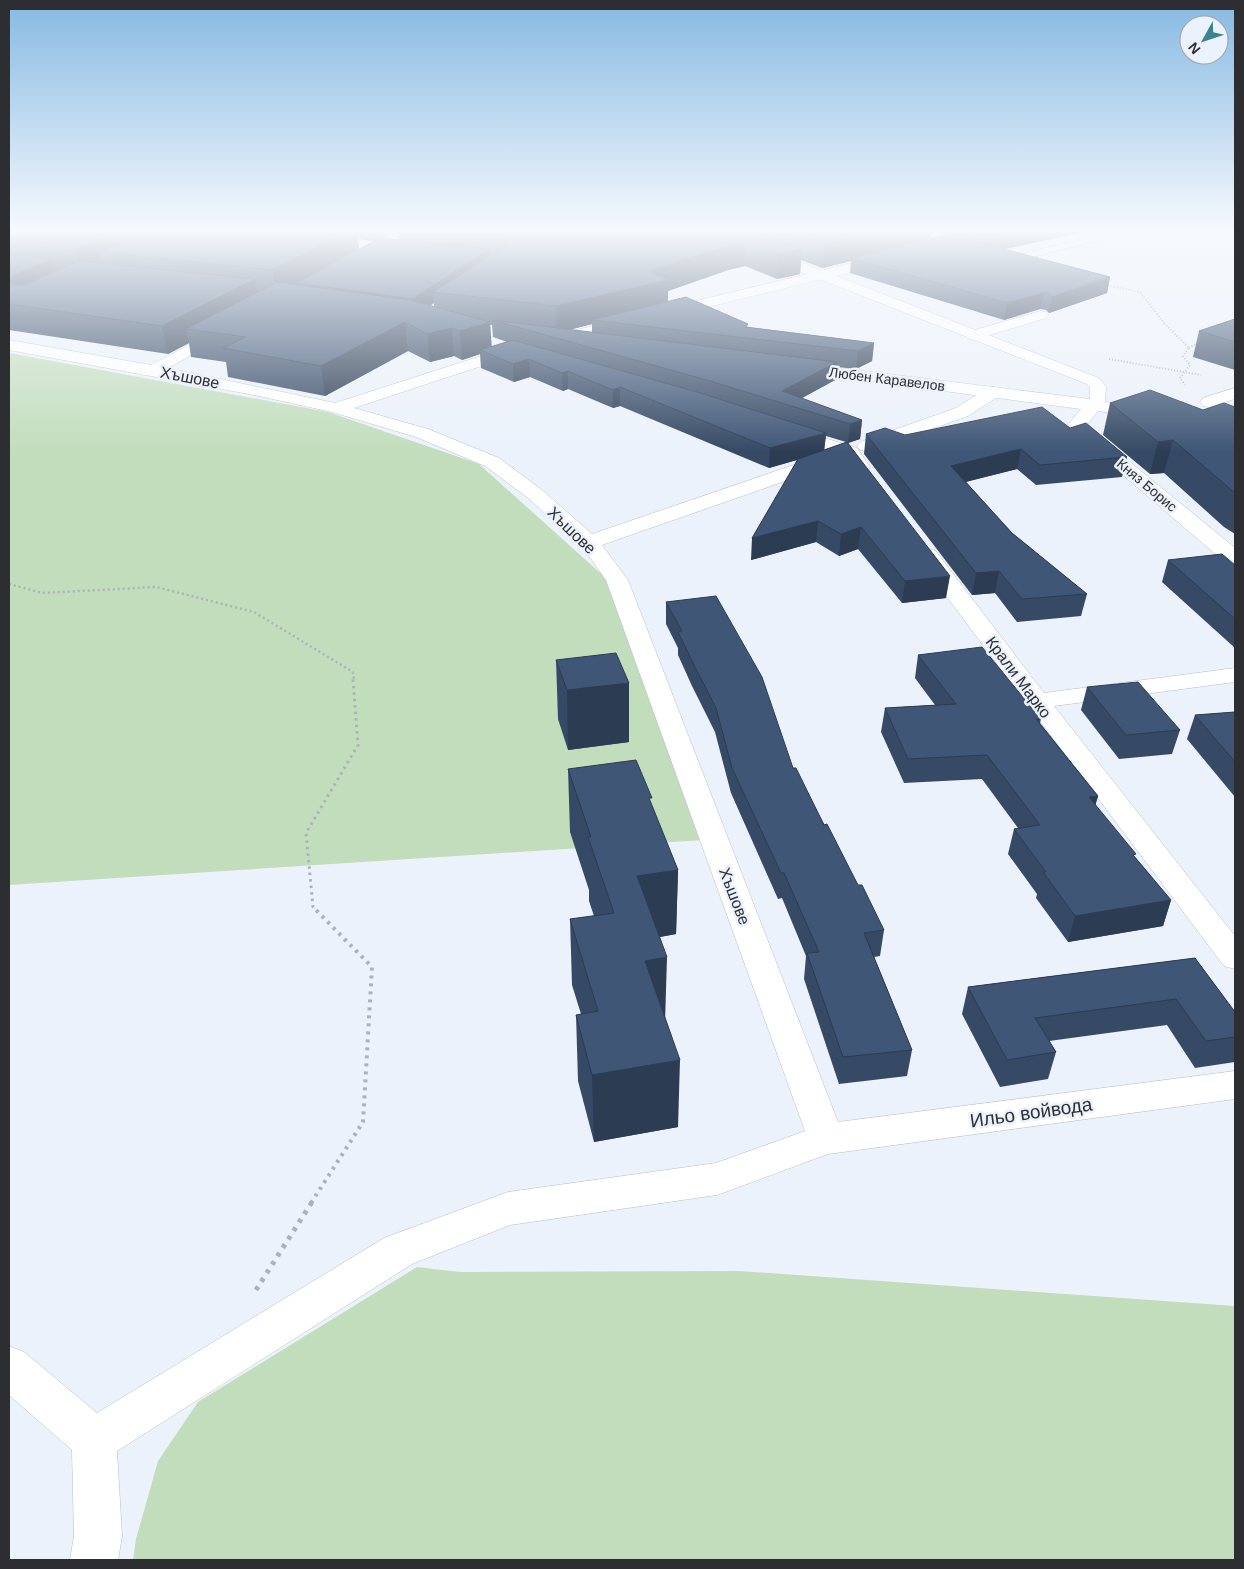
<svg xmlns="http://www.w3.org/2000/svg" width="1244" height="1569" viewBox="0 0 1244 1569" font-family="Arial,sans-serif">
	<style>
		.green { fill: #c2ddbc }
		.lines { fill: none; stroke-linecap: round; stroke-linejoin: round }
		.service-casing { stroke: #b8bec6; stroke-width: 2 }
		.minor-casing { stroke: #b8bec6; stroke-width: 1 }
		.tertiary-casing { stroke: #b8bec6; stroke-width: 1 }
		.path-far4 { stroke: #adb2b9; stroke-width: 2; stroke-dasharray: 1 2; stroke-linecap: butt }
		.path-far3 { stroke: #adb2b9; stroke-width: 2.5; stroke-dasharray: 2 3; stroke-linecap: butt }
		.path-far2 { stroke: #adb2b9; stroke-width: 3; stroke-dasharray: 2.5 4; stroke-linecap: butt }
		.path-far1 { stroke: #adb2b9; stroke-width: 4; stroke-dasharray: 3 5; stroke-linecap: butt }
		.path { stroke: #adb2b9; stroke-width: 5; stroke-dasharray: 4 6; stroke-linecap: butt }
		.service { fill: #fff; fill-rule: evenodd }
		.minor { fill: #fff; fill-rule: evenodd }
		.tertiary { fill: #fff; fill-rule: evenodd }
		.wall { fill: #364a65; fill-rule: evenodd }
		.shaded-wall { fill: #2c3c53 }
		.building { fill: #3f5676; stroke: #2c3c53 }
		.labels { text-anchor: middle; stroke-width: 5; stroke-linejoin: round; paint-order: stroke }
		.far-street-label { font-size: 14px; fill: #2c2e31; stroke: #ecf2fb }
		.street-label { font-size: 16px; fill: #2c2e31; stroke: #ecf2fb }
		.near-street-label { font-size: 19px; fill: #2c2e31; stroke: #ecf2fb }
	</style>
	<rect width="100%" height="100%" fill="#ecf2fb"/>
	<g class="green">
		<polygon points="9,353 328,412 479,464 608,580 703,840 9,885"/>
		<polygon points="417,1267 460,1272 739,1271 1235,1306 1235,1560 133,1560 136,1539 158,1461 198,1402"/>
	</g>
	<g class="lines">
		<defs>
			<polygon id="service" points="1113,232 1124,233 1013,262 1009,259 1010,257"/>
			<g id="minor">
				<polygon points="397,232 413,232 364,261 359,262 352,258"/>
				<polygon points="914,232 933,232 976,245 977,248 976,251 966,251 916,235"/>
				<polygon points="886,255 893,259 891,262 557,344 552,342 549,339 552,336"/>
				<polygon points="1041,311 1046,312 1048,315 1046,318 973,340 968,338 965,335 968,332"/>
				<polygon points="223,327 228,329 231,332 228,335 168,368 335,403 509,347 521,347 523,350 521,353 354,408 428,429 499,458 542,490 592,534 817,457 824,455 831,457 833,461 831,465 602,545 628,580 838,1122 1235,1071 1235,1099 828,1154 717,1195 510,1225 412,1264 117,1451 122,1536 118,1560 70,1560 74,1536 72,1450 9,1395 9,1346 24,1352 97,1413 384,1238 508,1192 716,1163 805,1131 606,580 582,546 528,498 485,466 416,437 332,412 249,394 9,350 9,340 151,365"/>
				<polygon points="993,387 999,388 1001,392 999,396 968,416 872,450 866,451 860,450 857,446 860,442 956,408 987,388"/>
				<polygon points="1235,388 1235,399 1209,407 1203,406 1200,402 1203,398"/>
				<polygon points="789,427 857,448 870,467 868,471 861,473 854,471 843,456 783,436 780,432 783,428"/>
				<polygon points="927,549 935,550 1044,693 1235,668 1235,682 1054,706 1235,936 1235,969 1224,966 919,560 916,555 919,550"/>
			</g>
			<g id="tertiary">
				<path d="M 705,232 L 723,232 L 1099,378 L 1106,387 L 1105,402 L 1145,408 L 1151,409 L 1154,413 L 1151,417 L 1145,418 L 1098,411 C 1089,421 1084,433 1070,430 L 1067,426 L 1081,409 L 792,371 L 790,368 L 792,365 L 798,363 L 1090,399 L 1090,388 L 1087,384 L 707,235 Z"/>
				<polygon points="1096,438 1102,439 1235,548 1235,565 1227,564 1090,447 1087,443 1090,439"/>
			</g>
		</defs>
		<use href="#service" class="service-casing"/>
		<use href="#minor" class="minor-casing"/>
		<use href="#tertiary" class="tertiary-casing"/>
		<g class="path-far4">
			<polyline points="1105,285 1140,292 1164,323 1189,348 1183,356 1190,365 1180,378 1185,385"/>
			<polyline points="1189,348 1200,341"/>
			<polyline points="1109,359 1201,375"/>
		</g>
		<polyline class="path-far3" points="9,584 42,593 156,587 254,612 353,672 354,680"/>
		<polyline class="path-far2" points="318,912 313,907 306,833 358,745 353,679"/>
		<polyline class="path-far1" points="311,1203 363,1122 372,967 316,910"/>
		<polyline class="path" points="256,1290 312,1202"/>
		<use href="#service" class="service"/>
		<use href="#minor" class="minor"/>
		<use href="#tertiary" class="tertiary"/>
	</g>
	<g class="wall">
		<path d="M 9,232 L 393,232 L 382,238 L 398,240 L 397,232 L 933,232 L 931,234 L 930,239 L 947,235 L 938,232 L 1082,232 L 1004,249 L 1110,277 L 1107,293 L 1049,313 L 1046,310 L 1040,309 L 1004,320 L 850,273 L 851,261 L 822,268 L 801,260 L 800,274 L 777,279 L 745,266 L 728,270 L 668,291 L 668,302 L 748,324 L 747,327 L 874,343 L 872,361 L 856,369 L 837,367 L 835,380 L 802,398 L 862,420 L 860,439 L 848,443 L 946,598 L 902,603 L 858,549 L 839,556 L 816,542 L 751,560 L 797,460 L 769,468 L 620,406 L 613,408 L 568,389 L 563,391 L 530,377 L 514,382 L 481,368 L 480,354 L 462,360 L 454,356 L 430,362 L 408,351 L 325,396 L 228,377 L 226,362 L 191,357 L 189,343 L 168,354 L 9,330 ZM 357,239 L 374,241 L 359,249 ZM 434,303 L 434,307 L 430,305 ZM 592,324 L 592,333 L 569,330 ZM 490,325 L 492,325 L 493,337 L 507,342 L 491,347 ZM 826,436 L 846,442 L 824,450 Z"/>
		<polygon points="1235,319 1235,370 1193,357 1199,331"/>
		<polygon points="1110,403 1203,410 1235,407 1235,534 1224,527 1164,473 1150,474 1103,435"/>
		<polygon points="1070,428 1127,457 1122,477 1036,485 1017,469 966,482 1012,533 1087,594 1081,616 1017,622 995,593 972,595 864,454 866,434 905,435"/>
		<polygon points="1168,560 1235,565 1235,648 1162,582"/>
		<polygon points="666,602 793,768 858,885 884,930 880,956 874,957 912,1050 907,1076 839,1084 804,979 806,956 782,898 778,899 731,793 715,732 692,686 678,655 678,648 666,624"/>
		<polygon points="918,655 1041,719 1040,723 1098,796 1095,805 1135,857 1171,900 1163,926 1068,942 1036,898 1037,894 1008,854 1014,829 1018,828 982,779 904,783 881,732 885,708 935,705 915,678"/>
		<polygon points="556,660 629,683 629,742 568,750 558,719"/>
		<polygon points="1087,687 1180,730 1172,754 1119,759 1081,710"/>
		<polygon points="1235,712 1235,797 1187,739 1195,715"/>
		<polygon points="568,769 651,804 678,870 676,934 660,937 665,1017 678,1127 594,1142 578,1081 576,1015 581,1014 572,985 570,919 594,916 589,901 589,890 570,832"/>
		<polygon points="1195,958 1235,1012 1235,1062 1195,1068 1167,1025 1049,1041 1056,1052 1048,1079 1000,1087 962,1014 968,987"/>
	</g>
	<g class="shaded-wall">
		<polygon points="116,232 175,232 99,252 102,265 81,275 75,250"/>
		<polygon points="346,232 357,232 359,251 296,283 296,285 276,296 272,270"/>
		<polygon points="376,232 393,232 377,241"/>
		<polygon points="503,232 538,232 505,255"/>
		<polygon points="873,232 933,232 931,234 930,242 851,258 851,261 822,268 824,244"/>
		<polygon points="1004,232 1082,232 1001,250"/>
		<polygon points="746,242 745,266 728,270 668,291 668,306 592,320 592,324 556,333 556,306 649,271 730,245"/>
		<polygon points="489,249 490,264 433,292 434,303 415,316 413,299"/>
		<polygon points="802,249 800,274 777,279 779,254"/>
		<polygon points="53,259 60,284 19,302 9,282 12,276"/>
		<polygon points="1110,277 1107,293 1049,313 1052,297"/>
		<polygon points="255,279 259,305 186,329 189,343 168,354 162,326"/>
		<polygon points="1044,293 1040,309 1004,320 1007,303"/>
		<polygon points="405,322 408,351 325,396 321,366"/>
		<polygon points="490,322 492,350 480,350 480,354 462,360 460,331"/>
		<polygon points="452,328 454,356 430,362 427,334"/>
		<polygon points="874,343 872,361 856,369 858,351"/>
		<polygon points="529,359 530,377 514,382 513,364"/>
		<polygon points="837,362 835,380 789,405 782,391"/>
		<polygon points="568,371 568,389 563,391 562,373"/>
		<polygon points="620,387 620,406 613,408 613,390"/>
		<polygon points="862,420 860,439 848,443 850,424"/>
		<polygon points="826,433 824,452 769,468 770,448"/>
		<polygon points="1173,440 1164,473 1150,474 1158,442"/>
		<polygon points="1021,449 1017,469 948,486 951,466"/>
		<polygon points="818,521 816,542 751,560 752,538"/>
		<polygon points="861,527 858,549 839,556 841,534"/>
		<polygon points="999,571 995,593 972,595 976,573"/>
		<polygon points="950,576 946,598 902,603 905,581"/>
		<polygon points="629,683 629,742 568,750 567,690"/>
		<polygon points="1098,796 1091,821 1089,797"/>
		<polygon points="678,870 676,934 637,941 637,876"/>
		<polygon points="1171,900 1163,926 1068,942 1075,916"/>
		<polygon points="667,957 665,1023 645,961"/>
		<polygon points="680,1060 678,1127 594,1142 592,1075"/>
	</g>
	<g class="building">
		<polygon points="9,232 116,232 75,250 9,244"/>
		<polygon points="144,232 346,232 272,270 99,252"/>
		<polygon points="526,232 758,232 802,249 779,254 746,242 730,245 649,271 668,280 556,306 433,292 514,241"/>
		<polygon points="793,232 873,232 824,244"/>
		<polygon points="953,233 979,240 973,241 1110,277 1052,297 1049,294 1044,293 1007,303 851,258"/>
		<polygon points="380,238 489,249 413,299 296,283"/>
		<polygon points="9,254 53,259 12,276 9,282 13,285 24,285 78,261 255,279 162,326 9,304"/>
		<polygon points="277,282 410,300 490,322 460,331 452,328 427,334 405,322 321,366 223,348 246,337 186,329"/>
		<polygon points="686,297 748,324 745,327 874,343 858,351 592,320"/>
		<polygon points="1235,319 1235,342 1199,331"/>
		<polygon points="492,320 837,362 782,391 862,420 850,424 710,381"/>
		<polygon points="513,340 697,392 826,433 770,448 620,387 613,390 568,371 562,373 529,359 513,364 480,350"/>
		<polygon points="1150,390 1203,410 1224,403 1235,407 1235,493 1173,440 1158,442 1110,403"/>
		<polygon points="1042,407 1070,428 1086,423 1127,457 1040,465 1021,449 951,466 1012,533 1087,594 1022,599 999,571 976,573 866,434 885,428 905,435"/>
		<polygon points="847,442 950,576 905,581 861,527 841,534 818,521 752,538 798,459"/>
		<polygon points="1222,554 1235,565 1235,619 1168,560"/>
		<polygon points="716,596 762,677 793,768 796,768 824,825 827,824 858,885 862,885 884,930 864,933 912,1050 843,1057 807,953 819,952 784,873 781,873 732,768 716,708 693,663 678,632 682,631 666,602"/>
		<polygon points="982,647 1041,719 1036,719 1098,796 1089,797 1136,854 1133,855 1171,900 1075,916 1043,872 1046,872 1014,829 1040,825 987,755 908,759 885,708 956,704 918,655"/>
		<polygon points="616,653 629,683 567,690 556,660"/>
		<polygon points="1138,682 1180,730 1126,735 1087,687"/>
		<polygon points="1235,712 1235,762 1195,715"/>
		<polygon points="636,760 652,798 649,798 678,870 637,876 667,957 645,961 680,1060 592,1075 576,1015 598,1011 570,919 614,913 588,837 591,837 568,769"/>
		<polygon points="1195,958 1235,1012 1235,1037 1206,1041 1176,999 1035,1018 1056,1052 1007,1060 968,987"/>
	</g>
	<linearGradient id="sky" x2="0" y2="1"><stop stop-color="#86b9e2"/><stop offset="0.51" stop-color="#f6f9fd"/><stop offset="1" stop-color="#f6f9fd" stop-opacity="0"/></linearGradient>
	<rect width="1244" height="452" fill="url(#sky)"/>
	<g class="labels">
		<g class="far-street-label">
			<text transform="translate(887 379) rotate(7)" y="5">Любен Каравелов</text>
			<text transform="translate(1147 485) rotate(40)" y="5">Княз Борис</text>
		</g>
		<g class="street-label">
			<text transform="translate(190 377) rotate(11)" y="6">Хъшове</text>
			<text transform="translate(572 530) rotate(44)" y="6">Хъшове</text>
			<text transform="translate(1019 677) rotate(53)" y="6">Крали Марко</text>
			<text transform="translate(735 896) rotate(69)" y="6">Хъшове</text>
		</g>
		<g class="near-street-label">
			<text transform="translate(1031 1112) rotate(-8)" y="7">Ильо войвода</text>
		</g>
	</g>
	<rect width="1244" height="1569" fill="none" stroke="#2c2e31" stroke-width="20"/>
	<g transform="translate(1204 40) rotate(230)"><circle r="24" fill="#ecf2fb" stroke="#9fa4aa"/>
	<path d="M0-4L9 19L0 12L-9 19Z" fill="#3d838d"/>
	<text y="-8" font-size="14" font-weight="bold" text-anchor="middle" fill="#2c2e31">N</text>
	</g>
</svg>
